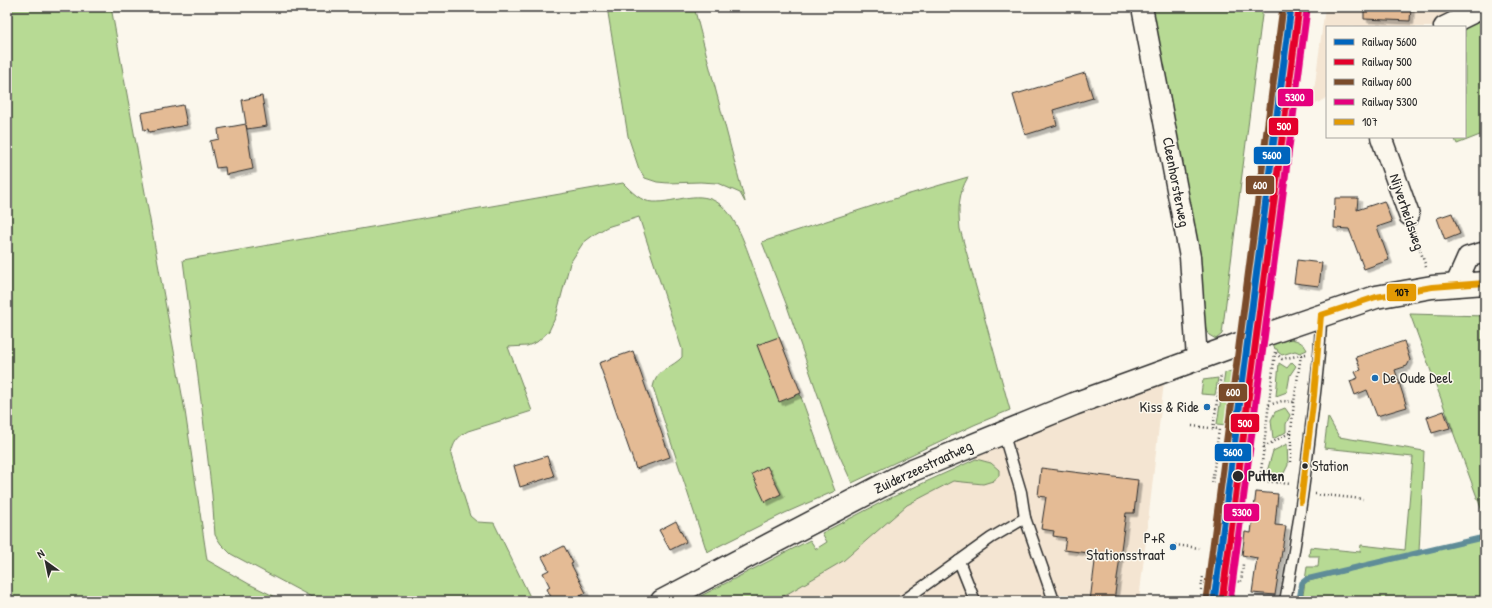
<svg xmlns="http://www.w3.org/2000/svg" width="1492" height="608" viewBox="0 0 1492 608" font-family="'Patrick Hand',sans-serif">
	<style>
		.built { fill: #f4e5d2 }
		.green { fill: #b7da94; stroke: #718260 }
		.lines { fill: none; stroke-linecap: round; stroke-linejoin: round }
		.stream { stroke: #5e8c98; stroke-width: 5.5 }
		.building { fill: #e4bb95; stroke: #2b2b2b; filter: url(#shadow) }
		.service-casing { stroke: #2b2b2b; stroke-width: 13 }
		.minor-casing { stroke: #2b2b2b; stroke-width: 23 }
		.tertiary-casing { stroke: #2b2b2b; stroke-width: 25 }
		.path { stroke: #2b2b2b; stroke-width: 2.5; stroke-dasharray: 1 3; stroke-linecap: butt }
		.service { stroke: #fbf7ec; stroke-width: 10 }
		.minor { stroke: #fbf7ec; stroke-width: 20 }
		.tertiary { stroke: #fbf7ec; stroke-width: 22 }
		.bus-1-casing { stroke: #fbf7ec; stroke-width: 9 }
		.bus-1 { stroke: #e39a04; stroke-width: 6 }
		.rail-1-casing { stroke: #fbf7ec; stroke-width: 10 }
		.rail-2-casing { stroke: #fbf7ec; stroke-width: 10 }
		.rail-3-casing { stroke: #fbf7ec; stroke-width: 10 }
		.rail-4-casing { stroke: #fbf7ec; stroke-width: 10 }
		.rail-1 { stroke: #0065bd; stroke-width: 7 }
		.rail-2 { stroke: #e4002b; stroke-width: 7 }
		.rail-3 { stroke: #7a4b2a; stroke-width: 7 }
		.rail-4 { stroke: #e5007d; stroke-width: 7 }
		.poi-dot { fill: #1f6fb2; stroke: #fbf7ec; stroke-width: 1.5 }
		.bus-dot { fill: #2b2b2b; stroke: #fbf7ec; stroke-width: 1.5 }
		.labels { text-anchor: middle; stroke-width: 3; stroke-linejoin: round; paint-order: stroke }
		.bus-label { font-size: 14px; fill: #2b2b2b; stroke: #fbf7ec; text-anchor: start }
		.street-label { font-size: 15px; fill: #2b2b2b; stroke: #fbf7ec }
		.poi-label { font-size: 15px; fill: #2b2b2b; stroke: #fbf7ec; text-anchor: end }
		.stop-label { font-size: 15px; font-weight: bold; fill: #2b2b2b; stroke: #fbf7ec; text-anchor: start }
		.line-badge { stroke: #fbf7ec; stroke-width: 1.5 }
		.badge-label { font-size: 11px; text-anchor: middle; font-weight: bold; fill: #fff }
		.pale-badge-label { font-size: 11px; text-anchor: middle; font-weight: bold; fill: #111 }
	</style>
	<defs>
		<filter id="shadow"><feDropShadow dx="3.5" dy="3.5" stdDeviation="0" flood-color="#0004"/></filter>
	</defs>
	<rect width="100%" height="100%" fill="#fbf7ec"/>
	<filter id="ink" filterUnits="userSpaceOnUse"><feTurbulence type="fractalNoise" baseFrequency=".025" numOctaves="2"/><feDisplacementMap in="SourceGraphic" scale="8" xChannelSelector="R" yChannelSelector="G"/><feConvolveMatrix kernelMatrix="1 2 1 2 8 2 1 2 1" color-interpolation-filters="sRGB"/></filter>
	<g filter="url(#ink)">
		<g class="built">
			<polygon points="1325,7 1485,7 1485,18 1465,29 1465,27 1327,27 1327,98 1312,106"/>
			<polygon points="1164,382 1139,601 775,601 843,561 906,505 953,481 983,484 999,470 991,463 976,459 972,455 1045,425"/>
		</g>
		<g class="green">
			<polygon points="7,7 111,7 185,411 207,560 249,584 284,601 7,601"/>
			<polygon points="607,7 694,7 745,202 740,193 717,183 700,182 668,183 657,182 645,178 639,169 628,136"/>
			<polygon points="1149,7 1263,7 1222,334 1216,339 1209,335 1204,327"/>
			<polygon points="1485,19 1485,133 1457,144 1454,137 1465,137 1465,28"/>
			<path d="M 968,177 C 958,194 958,210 960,229 L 1010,410 L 974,425 L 852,483 L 837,450 L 787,306 L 762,242 L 906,195 Z"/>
			<path d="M 623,183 C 631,191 641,202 653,202 C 677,203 700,188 721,205 C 740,220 751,263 760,286 C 786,354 810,423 835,491 L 785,513 L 707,552 L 653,387 C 656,371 668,369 679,360 L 682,357 L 682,349 L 639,217 L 607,227 L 595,234 L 583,243 L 570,263 L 556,316 L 549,331 L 537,342 L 527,346 L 508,347 L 532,411 L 468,431 C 457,437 453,443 451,455 L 470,516 L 477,522 L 494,523 L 532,601 L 319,601 L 231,554 L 221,544 L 215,535 L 212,495 L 202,409 L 183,260 Z"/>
			<polygon points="1410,314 1485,316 1485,519"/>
			<path d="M 1287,339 C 1296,339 1303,342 1307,350 L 1300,353 L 1295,351 L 1282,355 L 1278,352 L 1277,349 L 1275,349 L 1273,343 Z"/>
			<polygon points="1292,362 1296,366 1290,375 1287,392 1276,396 1279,363 1287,368"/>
			<polygon points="1234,370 1226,425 1217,424 1225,373"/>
			<polygon points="1218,378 1215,395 1201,394 1203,380"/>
			<polygon points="1285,408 1290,415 1286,424 1286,432 1273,439 1271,420 1275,412"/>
			<polygon points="1328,417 1339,437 1424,451 1419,552 1305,580 1307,567 1318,567 1319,556 1309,556 1310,547 1360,552 1361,545 1405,550 1413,457 1324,448"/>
			<polygon points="1287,444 1288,465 1282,477 1266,475 1273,451"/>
			<polygon points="976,459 991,463 999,470 999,476 993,481 983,484 953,481 907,505 843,561 775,601 691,601 810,540 816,549 827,542 822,533 884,501"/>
			<polygon points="1485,537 1485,601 1302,601 1305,582"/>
		</g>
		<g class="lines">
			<polyline class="stream" points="1299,601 1302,583 1307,579 1485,537"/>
		</g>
		<g class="building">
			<polygon points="1364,7 1411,7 1410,21 1364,19"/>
			<polygon points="1085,73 1093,98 1053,110 1057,125 1025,135 1013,95"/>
			<polygon points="262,96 267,126 247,129 246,125 253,169 226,175 225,167 216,168 210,141 219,139 218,129 246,124 242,100"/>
			<polygon points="183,105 187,125 149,132 148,129 144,130 141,113"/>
			<polygon points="1335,198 1358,198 1357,210 1384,201 1392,222 1377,227 1389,260 1364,269 1349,229 1334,228"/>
			<polygon points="1452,213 1460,234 1445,240 1437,218"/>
			<polygon points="1297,260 1322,263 1319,286 1294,283"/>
			<polygon points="779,337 801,393 779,402 757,345"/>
			<polygon points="1404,341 1410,360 1407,366 1395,370 1407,407 1377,416 1367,390 1355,395 1350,381 1358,378 1355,372 1361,370 1356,357"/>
			<polygon points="633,351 670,457 636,469 599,363"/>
			<polygon points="1444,411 1450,428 1432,433 1427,417"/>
			<polygon points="547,456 554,476 520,487 514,466"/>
			<polygon points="767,466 781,494 765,502 752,474"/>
			<polygon points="1041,468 1138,480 1134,513 1126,513 1114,601 1090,601 1096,554 1064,550 1066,538 1053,536 1054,531 1041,529 1046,497 1038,496"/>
			<polygon points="1256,492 1278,494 1275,525 1286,526 1275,595 1252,593 1257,558 1242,555 1245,532 1251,533"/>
			<polygon points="676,521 686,542 670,550 659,530"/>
			<polygon points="564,546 573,563 571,564 586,593 571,601 553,601 547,589 550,587 543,573 549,570 542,557"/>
		</g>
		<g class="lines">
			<defs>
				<g id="service">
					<polyline points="1003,432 1021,492 1025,518 1054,601"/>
					<polyline points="959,561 975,601"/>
					<polyline points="903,601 991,538 1025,518"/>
					<path d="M 1285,601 C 1297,541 1305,479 1312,418 C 1316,384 1321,349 1321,315"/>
				</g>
				<g id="minor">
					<polyline points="1142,7 1190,257 1197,359"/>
					<polyline points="1444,27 1485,7"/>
					<polyline points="1381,137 1409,215"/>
					<polyline points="1456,284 1468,257 1485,252"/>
				</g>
				<polyline id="tertiary" points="662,601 910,471 1074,404 1247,341 1376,297 1432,287 1485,283"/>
			</defs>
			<use href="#service" class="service-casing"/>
			<use href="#minor" class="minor-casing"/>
			<use href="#tertiary" class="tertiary-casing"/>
			<g class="path">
				<polyline points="1414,232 1426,267"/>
				<polyline points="1276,353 1282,359 1306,354"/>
				<polyline points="1269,405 1282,401 1294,402 1301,355"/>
				<polyline points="1192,426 1219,429 1212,484"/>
				<polyline points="1213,429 1221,374"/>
				<polyline points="1264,447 1291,432 1294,402"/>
				<polyline points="1291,462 1291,433"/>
				<polyline points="1256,480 1290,484"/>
				<polyline points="1260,480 1275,352"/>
				<polyline points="1315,494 1363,499"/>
				<polyline points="1175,545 1199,548"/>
				<polyline points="1201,590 1203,577 1241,582 1243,564"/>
			</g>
			<use href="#service" class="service"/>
			<use href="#minor" class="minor"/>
			<use href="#tertiary" class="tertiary"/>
			<defs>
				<g id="bus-1">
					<polyline points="1321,315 1376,297 1432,287 1485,283"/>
					<polyline points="1301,502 1314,396 1321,315"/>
				</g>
			</defs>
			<use href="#bus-1" class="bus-1-casing"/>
			<use href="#bus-1" class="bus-1"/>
			<defs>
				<polyline id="rail-1" points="1214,601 1291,7"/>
				<polyline id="rail-2" points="1222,601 1299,8"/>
				<polyline id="rail-3" points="1206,600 1283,7"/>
				<polyline id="rail-4" points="1230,601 1307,9"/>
			</defs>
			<use href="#rail-1" class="rail-1-casing"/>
			<use href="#rail-2" class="rail-2-casing"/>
			<use href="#rail-3" class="rail-3-casing"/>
			<use href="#rail-4" class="rail-4-casing"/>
			<use href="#rail-1" class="rail-1"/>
			<use href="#rail-2" class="rail-2"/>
			<use href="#rail-3" class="rail-3"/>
			<use href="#rail-4" class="rail-4"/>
		</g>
	</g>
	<g class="poi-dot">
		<circle cx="1375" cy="378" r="4"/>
		<circle cx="1207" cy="407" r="4"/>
		<circle cx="1173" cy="547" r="4"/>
	</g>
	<g class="bus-dot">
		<circle cx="1305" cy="466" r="3.5"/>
		<circle cx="1238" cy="476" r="6"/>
	</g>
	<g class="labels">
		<g class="bus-label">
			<text x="1312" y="471">Station</text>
		</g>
		<g class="street-label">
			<text transform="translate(1176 182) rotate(79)" y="5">Cleenhorsterweg</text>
			<text transform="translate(1407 212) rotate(71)" y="5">Nijverheidsweg</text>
			<text transform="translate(923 467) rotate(-25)" y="5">Zuiderzeestraatweg</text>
		</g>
		<g class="poi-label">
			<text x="1383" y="383" text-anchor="start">De Oude Deel</text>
			<text x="1199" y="412">Kiss &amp; Ride</text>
			<text x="1165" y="543">P+R<tspan x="1165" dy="17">Stationsstraat</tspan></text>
		</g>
		<g class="stop-label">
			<text x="1248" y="481">Putten</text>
		</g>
	</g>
	<g class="line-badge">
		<rect x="1277" y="88" width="37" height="19" rx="4" fill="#e5007d"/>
		<rect x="1268" y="117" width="31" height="19" rx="4" fill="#e4002b"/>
		<rect x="1253" y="146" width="38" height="19" rx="4" fill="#0065bd"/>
		<rect x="1245" y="175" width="30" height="20" rx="4" fill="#7a4b2a"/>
		<rect x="1386" y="283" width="31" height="19" rx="4" fill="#e39a04"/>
		<rect x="1218" y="383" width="30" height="19" rx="4" fill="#7a4b2a"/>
		<rect x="1230" y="413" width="30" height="20" rx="4" fill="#e4002b"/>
		<rect x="1214" y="443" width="38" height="19" rx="4" fill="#0065bd"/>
		<rect x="1223" y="503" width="37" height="19" rx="4" fill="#e5007d"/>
	</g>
	<g class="badge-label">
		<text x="1295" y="101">5300</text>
		<text x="1284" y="130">500</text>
		<text x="1272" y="159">5600</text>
		<text x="1260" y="189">600</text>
		<text x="1233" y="396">600</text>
		<text x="1245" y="427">500</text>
		<text x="1233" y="456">5600</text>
		<text x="1242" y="516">5300</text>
	</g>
	<g class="pale-badge-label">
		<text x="1402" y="296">107</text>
	</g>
	<rect width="1492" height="608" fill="none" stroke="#fbf7ec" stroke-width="24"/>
	<rect x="12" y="12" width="1468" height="584" fill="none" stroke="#2b2b2b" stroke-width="1.5" filter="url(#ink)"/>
	<rect x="1326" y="26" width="140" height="112" fill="#fbf7ec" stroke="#a8a59f"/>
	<rect x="1334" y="39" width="20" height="6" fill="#0065bd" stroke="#a8a59f"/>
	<text x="1362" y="46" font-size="12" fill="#2b2b2b">Railway 5600</text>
	<rect x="1334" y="59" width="20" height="6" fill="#e4002b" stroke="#a8a59f"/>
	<text x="1362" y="66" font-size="12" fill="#2b2b2b">Railway 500</text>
	<rect x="1334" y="79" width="20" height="6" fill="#7a4b2a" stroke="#a8a59f"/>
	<text x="1362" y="86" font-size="12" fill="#2b2b2b">Railway 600</text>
	<rect x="1334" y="99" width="20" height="6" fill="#e5007d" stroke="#a8a59f"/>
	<text x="1362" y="106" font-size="12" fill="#2b2b2b">Railway 5300</text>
	<rect x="1334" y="119" width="20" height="6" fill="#e39a04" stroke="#a8a59f"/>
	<text x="1362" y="126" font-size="12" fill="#2b2b2b">107</text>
	<g transform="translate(46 562) rotate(327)" stroke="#fbf7ec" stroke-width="3" paint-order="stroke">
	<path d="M0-3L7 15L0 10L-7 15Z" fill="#2b2b2b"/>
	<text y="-6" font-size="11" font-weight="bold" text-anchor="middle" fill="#2b2b2b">N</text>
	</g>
</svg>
